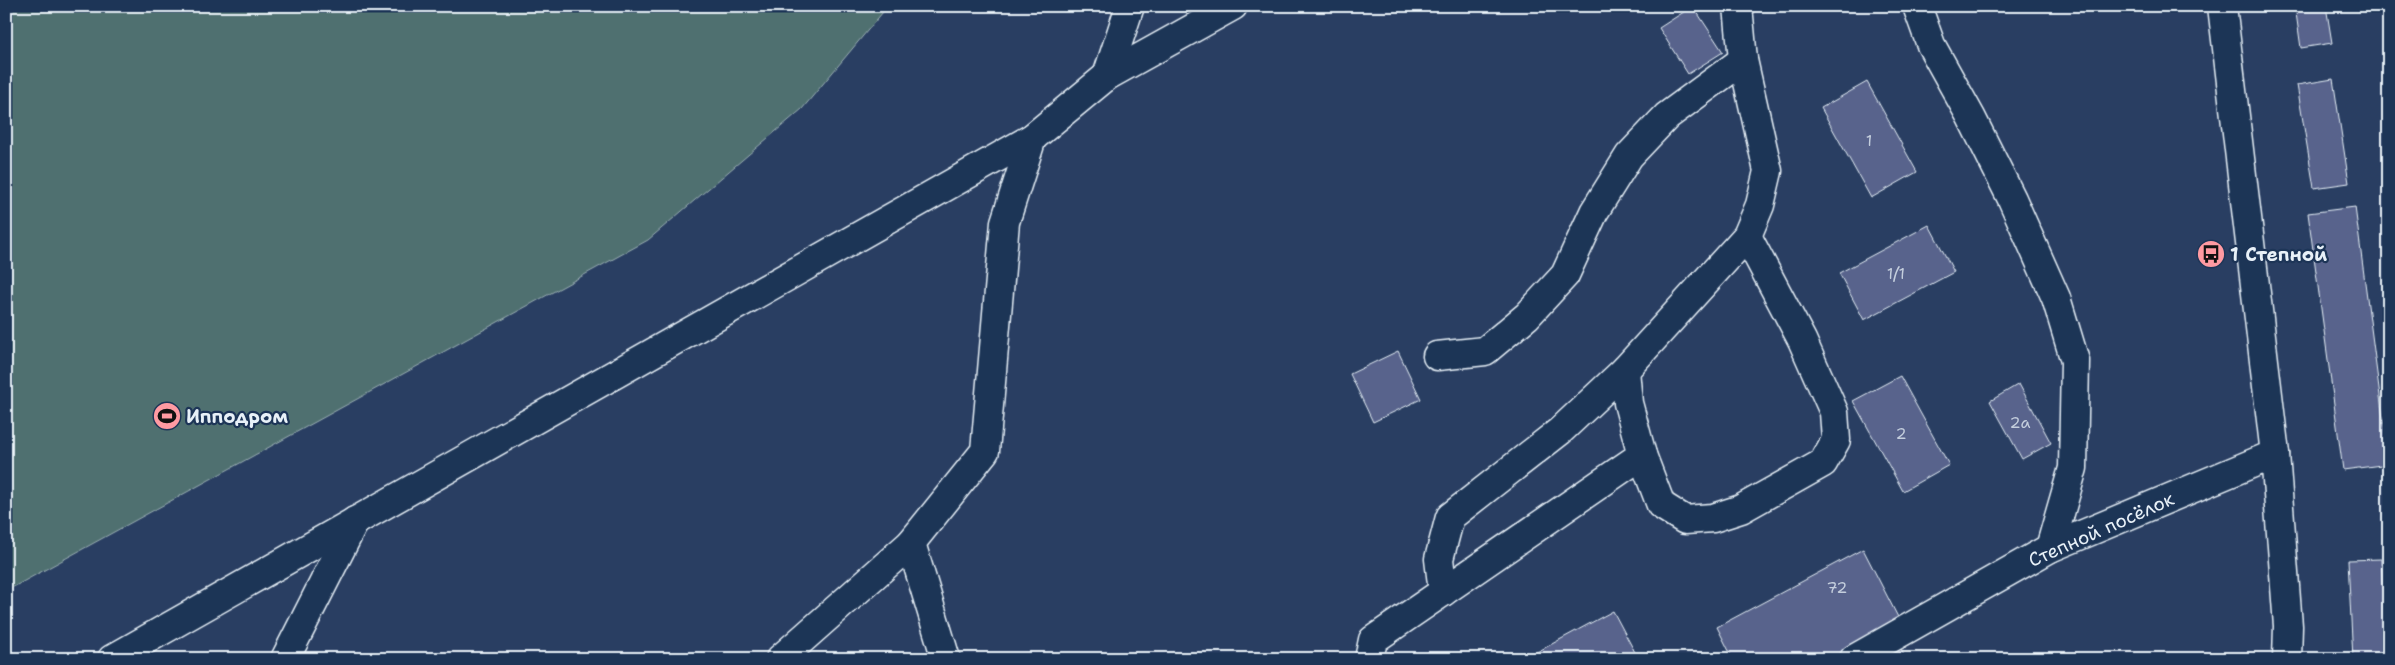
<svg xmlns="http://www.w3.org/2000/svg" width="2395" height="665" viewBox="0 0 2395 665" font-family="'Shantell Sans',sans-serif">
	<style>
		.green { fill: #4f7070; stroke: #9cb0b4 }
		.building { fill: #58648c; stroke: #e8f1f8 }
		.lines { fill: none; stroke-linecap: round; stroke-linejoin: round }
		.minor-casing { stroke: #e8f1f8; stroke-width: 31 }
		.minor { stroke: #1d3557; stroke-width: 28 }
		.labels { text-anchor: middle; stroke-width: 4.5; stroke-linejoin: round; paint-order: stroke }
		.number-label { font-size: 16px; fill: #c4cedd }
		.poi-label { font-size: 19px; font-weight: bold; fill: #e8f1f8; stroke: #1d3557; text-anchor: start }
		.street-label { font-size: 19px; fill: #e8f1f8; stroke: #1d3557 }
	</style>
	<rect width="100%" height="100%" fill="#293e62"/>
	<filter id="ink" filterUnits="userSpaceOnUse"><feTurbulence type="fractalNoise" baseFrequency=".02" numOctaves="2"/><feDisplacementMap in="SourceGraphic" scale="10" xChannelSelector="R" yChannelSelector="G"/><feConvolveMatrix kernelMatrix="1 2 1 2 8 2 1 2 1" color-interpolation-filters="sRGB"/></filter>
	<g filter="url(#ink)">
		<polygon class="green" points="6,6 888,6 802,109 648,240 6,591"/>
		<g class="building">
			<polygon points="1693,6 1723,52 1688,74 1659,28"/>
			<polygon points="2295,6 2326,6 2332,43 2301,48"/>
			<polygon points="2333,79 2349,183 2314,188 2297,85"/>
			<polygon points="1867,82 1917,172 1871,198 1821,108"/>
			<polygon points="2355,207 2389,464 2343,470 2308,213"/>
			<polygon points="1929,225 1954,272 1864,320 1839,273"/>
			<polygon points="1398,351 1421,399 1373,422 1350,374"/>
			<polygon points="1900,376 1949,465 1903,491 1853,401"/>
			<polygon points="2019,384 2051,443 2022,459 1990,401"/>
			<polygon points="1863,549 1902,625 1840,659 1733,659 1717,627"/>
			<polygon points="2381,559 2386,659 2353,659 2348,560"/>
			<polygon points="1613,611 1638,658 1524,659"/>
			<polygon points="1898,644 1906,659 1871,659"/>
		</g>
		<g class="lines">
			<defs>
				<g id="minor">
					<polyline points="1917,6 1931,45 1971,117 2012,199 2056,298 2075,361 2073,468 2050,548"/>
					<polyline points="2222,6 2275,454 2288,626 2287,659"/>
					<polyline points="1107,76 1130,6"/>
					<polyline points="1437,356 1485,351 1527,316 1565,275 1594,212 1629,156 1667,116 1743,60"/>
					<polyline points="1642,455 1661,505 1685,520 1713,518 1741,509 1823,463 1836,440 1834,412 1802,340 1747,236"/>
					<polyline points="911,543 985,451 1005,222 1032,138"/>
					<polyline points="1443,592 1439,559 1450,517 1560,431 1625,370 1747,236 1760,205 1768,171 1743,60 1738,6"/>
					<polyline points="112,659 1032,138 1107,76 1233,6"/>
					<polyline points="285,659 355,521"/>
					<polyline points="780,659 911,543 946,659"/>
					<polyline points="1369,659 1373,640 1642,455 1628,403 1625,370"/>
					<polyline points="1854,659 2050,548 2275,454"/>
				</g>
			</defs>
			<use href="#minor" class="minor-casing"/>
			<use href="#minor" class="minor"/>
		</g>
	</g>
	<defs>
		<symbol id="bus-disc" viewBox="-11 -11 22 22"><circle r="9.5" fill="#ff9aa2" stroke="#1d3557"/><path d="M-5-6H5V4H4V6H2V4H-2V6H-4V4H-5ZM-3.5-4V0h7V-4ZM-3.5 1.2v1.5H-2V1.2ZM2 1.2v1.5H3.5V1.2Z" fill="#111"/></symbol>
		<symbol id="stadium-disc" viewBox="-11 -11 22 22"><circle r="9.5" fill="#ff9aa2" stroke="#1d3557"/><path d="M0-5a6.5 5 0 1 0 0 10a6.5 5 0 1 0 0-10ZM-3.5-1.8h7v3.6h-7Z" fill="#111"/></symbol>
	</defs>
	<g fill-rule="evenodd">
		<use href="#bus-disc" x="2195" y="238" width="32" height="32"/>
		<use href="#stadium-disc" x="151" y="400" width="32" height="32"/>
	</g>
	<g class="labels">
		<g class="number-label">
			<text x="1869" y="146">1</text>
			<text x="1896" y="279">1/1</text>
			<text x="2020" y="428">2а</text>
			<text x="1901" y="439">2</text>
			<text x="1837" y="593">72</text>
		</g>
		<g class="poi-label">
			<text x="2230" y="261">1 Степной</text>
			<text x="186" y="423">Ипподром</text>
		</g>
		<g class="street-label">
			<text transform="translate(2101 529) rotate(-24)" y="7">Степной посёлок</text>
		</g>
	</g>
	<rect width="2395" height="665" fill="none" stroke="#1d3557" stroke-width="25"/>
	<rect x="12" y="12" width="2370" height="640" fill="none" stroke="#e8f1f8" stroke-width="2" filter="url(#ink)"/>
</svg>
